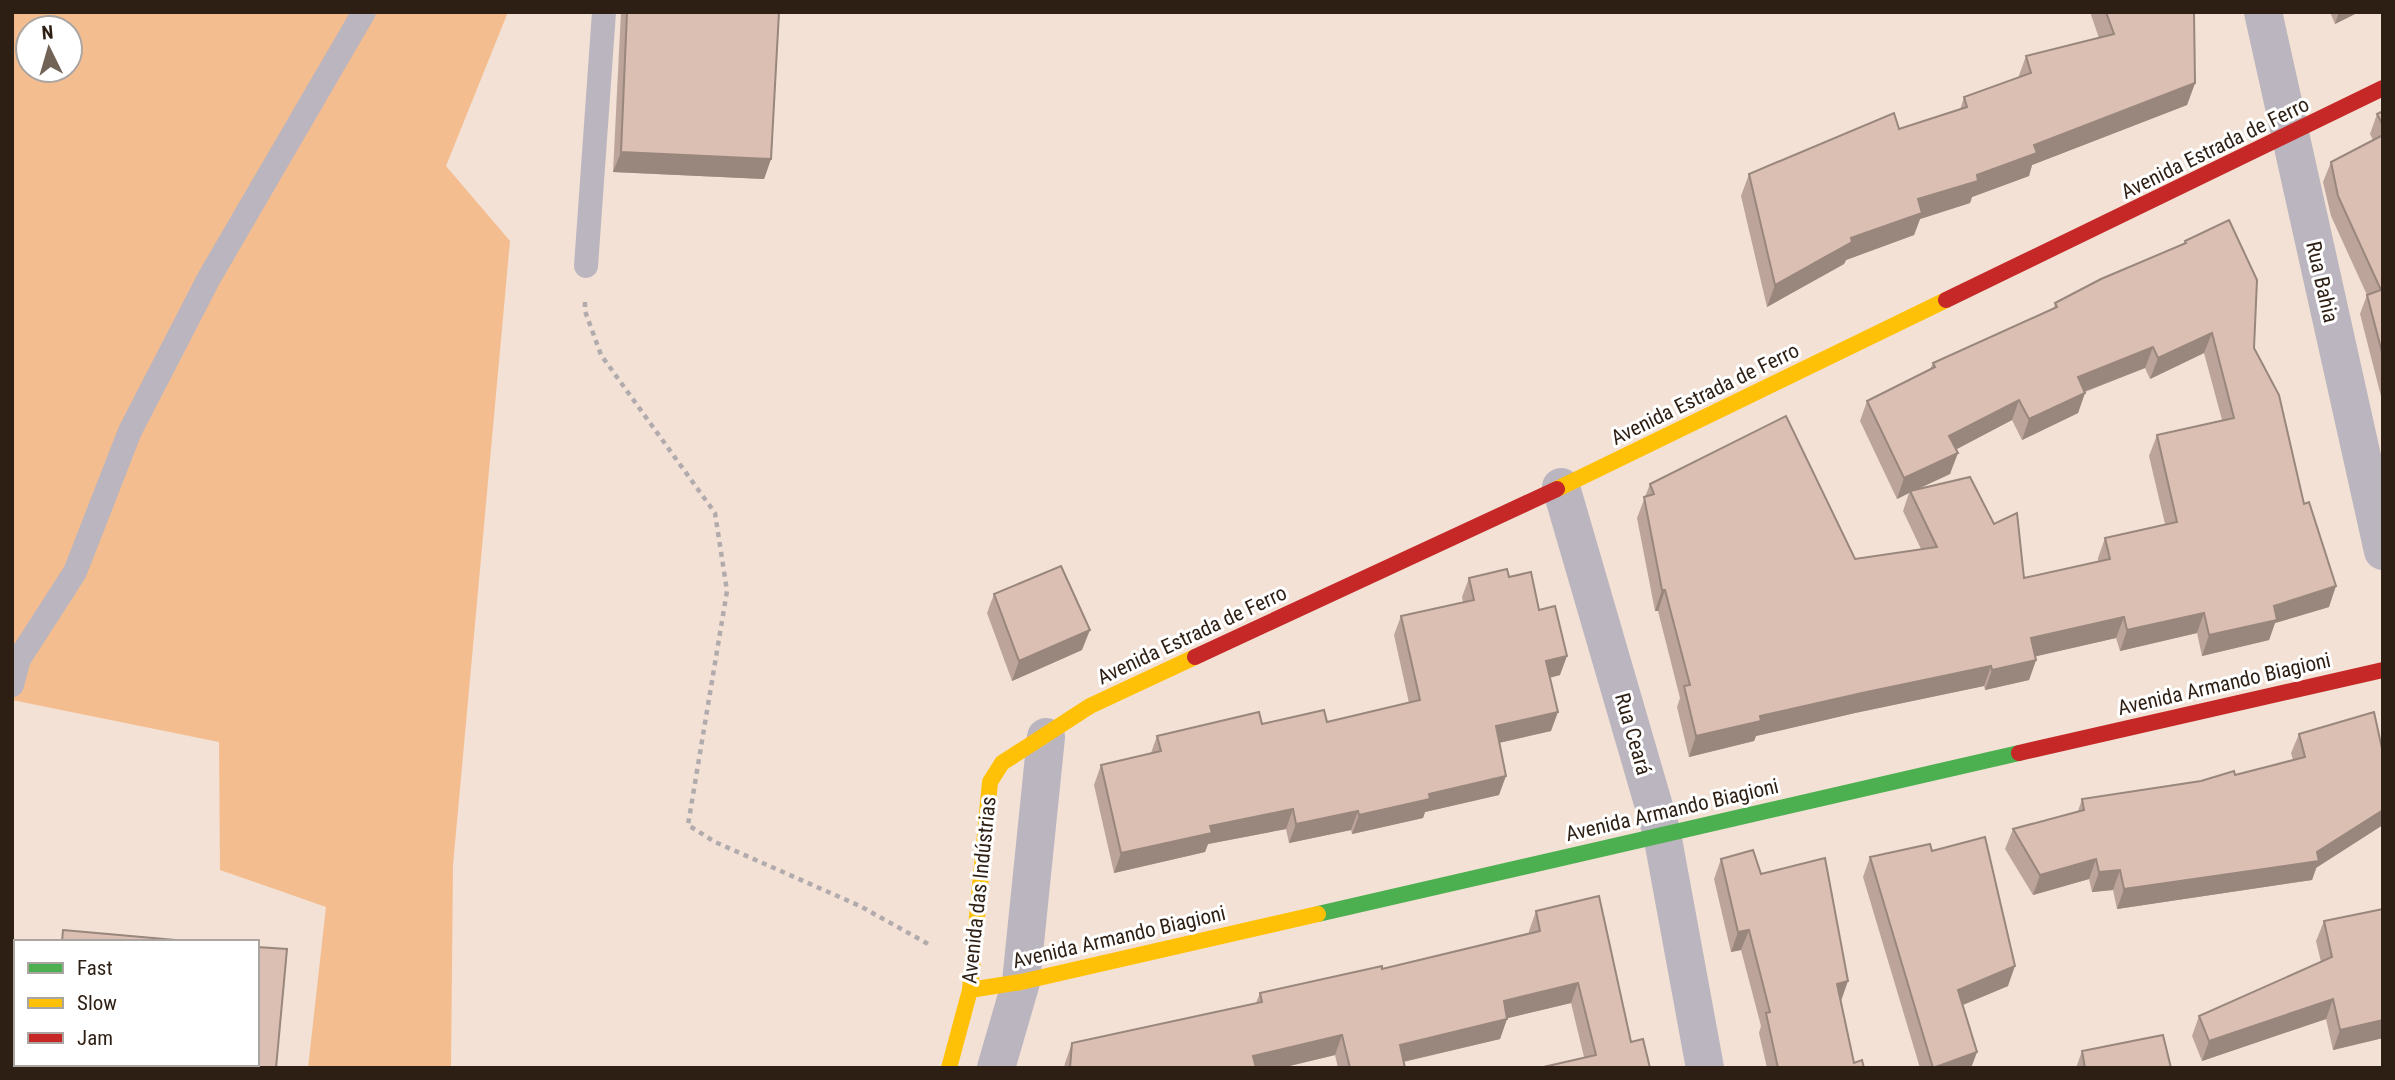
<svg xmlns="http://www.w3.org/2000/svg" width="2395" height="1080" viewBox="0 0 2395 1080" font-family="'Roboto Condensed',sans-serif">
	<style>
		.forest { fill: #f4bd90; fill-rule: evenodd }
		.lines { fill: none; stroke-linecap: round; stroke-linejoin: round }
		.path { stroke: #b2abae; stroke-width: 4.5; stroke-dasharray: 5 5; stroke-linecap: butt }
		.lane { stroke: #bbb5bf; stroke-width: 24 }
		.street { stroke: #bbb5bf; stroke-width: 38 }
		.fast { stroke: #4caf50; stroke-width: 16 }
		.slow { stroke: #ffc107; stroke-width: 16 }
		.jam { stroke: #c62828; stroke-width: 16 }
		.wall { fill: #bca49a; fill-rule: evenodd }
		.shaded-wall { fill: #99867d }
		.building { fill: #dbbfb3; stroke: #99867d; stroke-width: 2 }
		.labels { text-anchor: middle; stroke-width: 6; stroke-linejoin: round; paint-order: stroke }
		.street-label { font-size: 21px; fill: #2d1f14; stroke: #fff }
	</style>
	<rect width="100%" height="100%" fill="#f2e1d4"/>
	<path class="forest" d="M 12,12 L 508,12 L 446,166 L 510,241 L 453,865 L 451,1068 L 308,1068 L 326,907 L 220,870 L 219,742 L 12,700 ZM 28,28 L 70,28 L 70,70 L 28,70 Z"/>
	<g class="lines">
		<polyline class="path" points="585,302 585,311 601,355 715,513 727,591 688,825 715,842 860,906 930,945"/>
		<g class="lane">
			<polyline points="586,266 604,12"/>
			<polyline points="12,685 19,659 75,572 130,431 209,278 364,12"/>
		</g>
		<g class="street">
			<polyline points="2263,12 2383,551"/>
			<polyline points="1561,487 1662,834 1705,1068"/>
			<polyline points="996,1068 1021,982 1046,737"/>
		</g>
		<polyline class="fast" points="1318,914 2019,753"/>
		<g class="slow">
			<polyline points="1557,489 1946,300"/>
			<polyline points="970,990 1021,982 1318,914"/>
			<polyline points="949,1068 970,990 990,782 1002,763 1090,706 1195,657"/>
		</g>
		<g class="jam">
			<polyline points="1946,300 2383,88"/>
			<polyline points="1195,657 1557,489"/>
			<polyline points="2019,753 2383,670"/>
		</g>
	</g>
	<g class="wall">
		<polygon points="621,12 779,12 771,159 764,179 613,172"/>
		<polygon points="2090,12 2194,12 2195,83 2187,105 2032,165 2029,176 1972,197 1970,203 1920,219 1914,235 1846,260 1844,264 1767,307 1741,196 1749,174 1899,129 1960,110 1964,97 2018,78 2026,56 2099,38"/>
		<polygon points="2330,12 2359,12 2335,24"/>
		<polygon points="2383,111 2383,404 2360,314 2367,295 2331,216 2323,182 2331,162 2373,140 2370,134 2377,114"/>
		<path d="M 2185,241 L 2254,348 L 2329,607 L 2275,623 L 2269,640 L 2202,656 L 2197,633 L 2120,651 L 2116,638 L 2036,656 L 2036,660 L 2029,680 L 1985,690 L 1984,686 L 1855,713 L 1756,736 L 1754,741 L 1689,757 L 1677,707 L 1680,698 L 1658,611 L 1655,611 L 1637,518 L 1650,484 L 1855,559 L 1921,549 L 1903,511 L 1909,493 L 1897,499 L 1860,421 L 1867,401 L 1930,369 L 1933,363 L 2054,308 L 2055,303 L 2184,244 ZM 2204,353 L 2222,420 L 2157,435 L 2149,456 L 2165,524 L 2105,538 L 2098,558 L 2098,561 L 2024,578 L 1994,524 L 1918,489 L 1950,474 L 1956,449 L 2012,420 L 2022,440 L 2078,413 L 2085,392 L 2145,368 L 2150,379 Z"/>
		<polygon points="1509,577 1539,610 1560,675 1550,678 1551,731 1499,743 1499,795 1425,812 1423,818 1352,834 1351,830 1289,843 1286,829 1208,844 1205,852 1114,873 1094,785 1101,765 1151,753 1157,736 1262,724 1327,722 1409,703 1394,635 1401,616 1463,602 1462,597 1469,578"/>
		<polygon points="994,594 1082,650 1012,681 987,613"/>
		<polygon points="2374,712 2312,880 2117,909 2113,890 2092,892 2089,879 2033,895 2005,849 2013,829 2078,811 2082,799 2201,781 2235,775 2293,760 2291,753 2299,734"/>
		<polygon points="1932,851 2008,986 1962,1005 1977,1052 1971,1068 1920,1068 1863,877 1870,857"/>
		<polygon points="1721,859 1761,874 1841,1000 1854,1063 1864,1068 1767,1068 1759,1033 1761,1026 1741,950 1731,952 1714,879"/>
		<polygon points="1536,911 1650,1068 1584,1057 1571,1003 1507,1018 1500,1039 1404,1062 1405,1068 1338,1068 1335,1055 1281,1068 1064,1068 1065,1063 1072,1043 1256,1003 1260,993 1382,969 1529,933 1529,931"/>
		<polygon points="2324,921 2383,1038 2333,1050 2326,1019 2202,1061 2192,1036 2199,1016 2321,962 2316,941"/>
		<polygon points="16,1026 16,1064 257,1064 276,1068 12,1068"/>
		<polygon points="2082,1051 2171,1068 2076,1068"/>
	</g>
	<g class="shaded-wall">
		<polygon points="2339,12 2359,12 2335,24"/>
		<polygon points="2195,83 2187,105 2032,165 2029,176 1972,197 1970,203 1920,219 1914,235 1846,260 1844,264 1767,307 1775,285 1851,238 1918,199 1977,175 2034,145"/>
		<polygon points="621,152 771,159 764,179 613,172"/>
		<polygon points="2212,333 2204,353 2150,379 2158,358"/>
		<polygon points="2153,347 2145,368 2070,397 2078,377"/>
		<polygon points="2085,393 2078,413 2022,440 2029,419"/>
		<polygon points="2019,400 2012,420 1942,457 1949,436"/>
		<polygon points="1958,453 1950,474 1911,492 1910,491 1909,493 1897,499 1904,478"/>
		<polygon points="2336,586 2329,607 2275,623 2269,640 2202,656 2209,635 2274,606"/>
		<polygon points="1662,590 1665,590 1658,611 1655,611"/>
		<polygon points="2204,613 2197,633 2120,651 2127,630"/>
		<polygon points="2124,617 2116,638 2024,659 2031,638"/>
		<polygon points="1090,630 1082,650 1012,681 1019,661"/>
		<polygon points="1567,656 1560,675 1539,680 1546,661"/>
		<polygon points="2036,660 2029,680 1985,690 1992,670"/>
		<polygon points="1991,666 1984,686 1855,713 1756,736 1754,741 1689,757 1696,736 1760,716 1862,693"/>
		<polygon points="1558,712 1551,731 1489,745 1496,726"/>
		<polygon points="1506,776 1499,795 1425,812 1423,818 1352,834 1359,815 1429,794"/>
		<polygon points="1293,809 1286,829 1208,844 1205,852 1114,873 1121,853 1210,826"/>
		<polygon points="2383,810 2383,825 2316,868 2312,880 2117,909 2124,889 2317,852"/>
		<polygon points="1358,811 1351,830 1289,843 1296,824"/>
		<polygon points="2096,859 2089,879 2033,895 2040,875"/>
		<polygon points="2120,870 2113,890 2092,892 2099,872"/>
		<polygon points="1749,930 1741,950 1731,952 1738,932"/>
		<polygon points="2015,966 2008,986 1951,1010 1958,990"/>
		<polygon points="1848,981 1841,1001 1837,984"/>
		<polygon points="1578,983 1571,1003 1496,1021 1504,1001"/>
		<polygon points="2333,999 2326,1019 2202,1061 2209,1041"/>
		<polygon points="1507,1019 1500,1039 1393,1064 1400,1045"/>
		<polygon points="2383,1020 2383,1038 2333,1050 2340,1030"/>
		<polygon points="1342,1035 1335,1055 1281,1068 1248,1068 1253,1056"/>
		<polygon points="1977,1052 1971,1068 1934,1068"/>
	</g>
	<g class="building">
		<polygon points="627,12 779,12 771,159 621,152"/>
		<polygon points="2106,12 2194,12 2195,83 2034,145 2037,153 1977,175 1978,181 1918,199 1922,213 1851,238 1852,242 1775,285 1749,174 1894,113 1899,129 1967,107 1964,97 2031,73 2026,56 2114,34"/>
		<polygon points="2383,111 2383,125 2377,114"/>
		<polygon points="2383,135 2383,356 2367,295 2381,290 2338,196 2331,162"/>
		<polygon points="2229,220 2257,280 2254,348 2279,395 2304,504 2309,502 2336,586 2274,606 2277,620 2209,635 2204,613 2127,630 2124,617 2031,638 2036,660 1992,670 1991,666 1862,693 1760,716 1761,721 1696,736 1684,686 1690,685 1665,590 1662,590 1644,497 1654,494 1650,484 1786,416 1855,559 1937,547 1910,491 1970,477 1994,524 2017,513 2024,578 2110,559 2105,538 2177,522 2157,435 2234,418 2212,333 2158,358 2153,347 2078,377 2085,393 2029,419 2019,400 1949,436 1958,453 1904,478 1867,401 1935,367 1933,363 2057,307 2055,303 2101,279 2186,243 2185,241"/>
		<polygon points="1061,566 1090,630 1019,661 994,594"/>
		<polygon points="1507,569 1509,577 1531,572 1539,610 1555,606 1567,656 1546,661 1558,712 1496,726 1506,776 1429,794 1430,799 1359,815 1358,811 1296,824 1293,809 1210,826 1212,833 1121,853 1101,765 1161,751 1157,736 1259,712 1262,724 1324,710 1327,722 1420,700 1401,616 1474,600 1469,578"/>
		<polygon points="2374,712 2383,753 2383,810 2317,852 2319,861 2124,889 2120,870 2099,872 2096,859 2040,875 2013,829 2084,810 2082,799 2201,781 2234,771 2235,775 2305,757 2299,734"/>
		<polygon points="1985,837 2015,966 1958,990 1977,1052 1933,1068 1870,857 1930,844 1932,851"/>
		<polygon points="1753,850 1761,874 1825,858 1848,981 1837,984 1854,1063 1862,1060 1864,1068 1778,1068 1766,1013 1770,1012 1749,930 1738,932 1721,859"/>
		<polygon points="1599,896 1631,1042 1643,1039 1650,1068 1539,1068 1596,1055 1578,983 1504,1001 1507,1019 1400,1045 1405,1068 1350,1068 1342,1035 1253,1056 1256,1068 1070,1068 1072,1043 1262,1002 1260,993 1382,966 1382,969 1540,931 1536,911"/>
		<polygon points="2383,909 2383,1020 2340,1030 2333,999 2209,1041 2199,1016 2332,957 2324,921"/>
		<polygon points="63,930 198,942 62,942"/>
		<polygon points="257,947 287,949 276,1068 20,1068 21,1064 257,1064"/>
		<polygon points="2163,1035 2171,1068 2085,1068 2082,1051"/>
	</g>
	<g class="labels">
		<g class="street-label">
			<text transform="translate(2215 148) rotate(-26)" y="7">Avenida Estrada de Ferro</text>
			<text transform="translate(2322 282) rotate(77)" y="7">Rua Bahia</text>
			<text transform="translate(1705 394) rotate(-26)" y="7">Avenida Estrada de Ferro</text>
			<text transform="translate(1192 635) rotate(-25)" y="7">Avenida Estrada de Ferro</text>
			<text transform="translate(2224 684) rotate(-13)" y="7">Avenida Armando Biagioni</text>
			<text transform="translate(1633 734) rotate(74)" y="7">Rua Ceará</text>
			<text transform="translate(1672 810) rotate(-13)" y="7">Avenida Armando Biagioni</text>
			<text transform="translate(979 890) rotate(-84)" y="7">Avenida das Indústrias</text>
			<text transform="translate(1119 937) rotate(-13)" y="7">Avenida Armando Biagioni</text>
		</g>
	</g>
	<rect width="2395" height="1080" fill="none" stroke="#2d1f14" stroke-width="28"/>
	<rect x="14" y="940" width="245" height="126" fill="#ffffff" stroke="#aba5a1" stroke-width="2"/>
	<rect x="28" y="963" width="35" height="10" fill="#4caf50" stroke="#aba5a1" stroke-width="2"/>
	<text x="77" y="975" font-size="21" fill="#2d1f14">Fast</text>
	<rect x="28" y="998" width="35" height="10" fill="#ffc107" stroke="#aba5a1" stroke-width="2"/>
	<text x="77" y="1010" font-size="21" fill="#2d1f14">Slow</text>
	<rect x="28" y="1033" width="35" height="10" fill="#c62828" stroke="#aba5a1" stroke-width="2"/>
	<text x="77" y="1045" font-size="21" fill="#2d1f14">Jam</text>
	<g transform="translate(49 49) rotate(355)"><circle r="33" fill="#ffffff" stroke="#aba5a1" stroke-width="2"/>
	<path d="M0-5L12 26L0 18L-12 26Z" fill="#726357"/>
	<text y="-10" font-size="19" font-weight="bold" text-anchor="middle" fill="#2d1f14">N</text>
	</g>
</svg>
